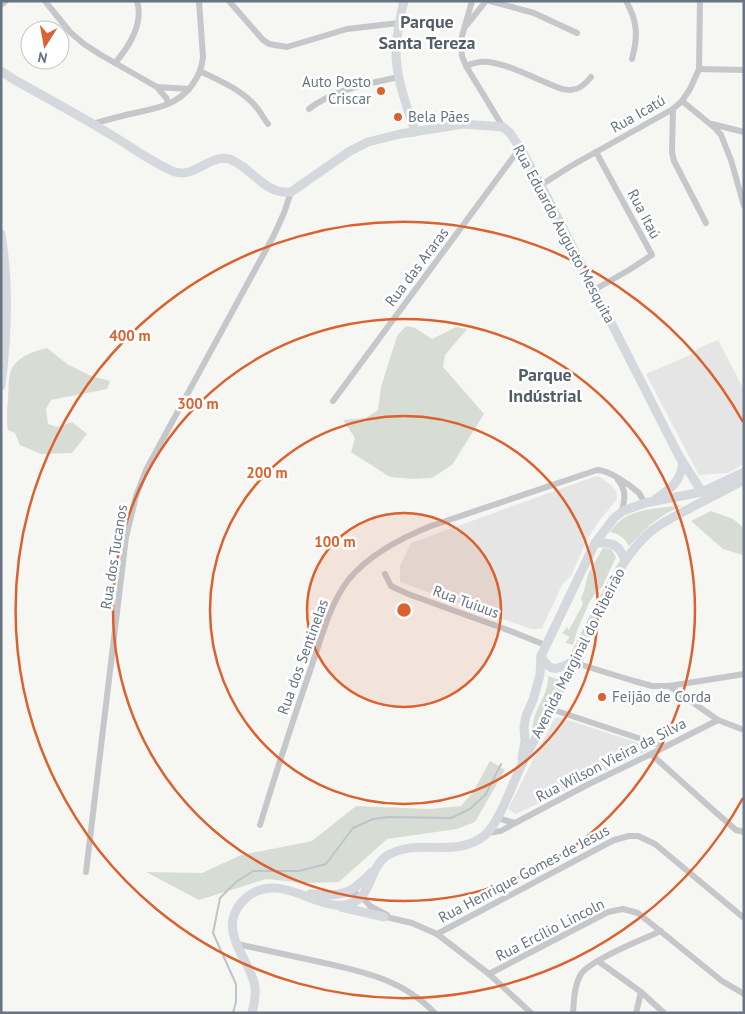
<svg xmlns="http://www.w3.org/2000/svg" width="745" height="1014" viewBox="0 0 745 1014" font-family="'PT Sans',sans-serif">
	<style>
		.built { fill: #e4e5e4 }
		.green { fill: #d7ddd4 }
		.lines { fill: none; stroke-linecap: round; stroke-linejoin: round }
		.stream { stroke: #bcc5ca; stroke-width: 2 }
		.street { stroke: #c5c7cb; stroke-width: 6 }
		.secondary { stroke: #d5d8dc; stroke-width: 9 }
		.ring { fill: none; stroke: #db612e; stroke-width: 2.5 }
		.poi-dot { fill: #db612e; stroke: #fff; stroke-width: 2 }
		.labels { text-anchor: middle; stroke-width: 5; stroke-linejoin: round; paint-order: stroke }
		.poi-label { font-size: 15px; fill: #677483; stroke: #fff; text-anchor: start }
		.street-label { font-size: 15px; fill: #677483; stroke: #fff }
		.quarter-label { font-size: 18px; font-weight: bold; fill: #545e68; stroke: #fff }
		.centre { fill: #db612e; stroke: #fff; stroke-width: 2.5 }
		.ring-label { font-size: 15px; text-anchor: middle; font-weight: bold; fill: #db612e; stroke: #fff; stroke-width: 5; stroke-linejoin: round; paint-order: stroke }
	</style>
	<rect width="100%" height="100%" fill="#f6f6f3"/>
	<g class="built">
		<polygon points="718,340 744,390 744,464 728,473 699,475 646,374 690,355 699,348"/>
		<polygon points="596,476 600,477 611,485 616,491 617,499 596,525 585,544 572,574 562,585 542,628 538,629 531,629 400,582 400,566 411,543"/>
		<polygon points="558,717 651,747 651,749 516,814 508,809 554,719"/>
	</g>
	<g class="green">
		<polygon points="406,326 415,328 432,339 456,327 467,329 445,355 443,367 484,414 452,465 432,478 414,479 390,477 351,452 355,438 343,420 366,418 378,410 381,387 397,336"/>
		<path d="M 47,348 L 67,364 L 91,376 L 110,381 L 107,389 L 51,400 L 46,409 L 48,424 L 57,427 L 72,422 L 87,434 L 72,453 L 41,454 L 20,445 L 15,433 L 8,430 C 6,418 7,410 8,398 C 9,389 8,379 11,370 C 17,357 34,351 47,348 Z"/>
		<path d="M 683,505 L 667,513 L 651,524 L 629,546 C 624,537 619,534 610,532 C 626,507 657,509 683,505 Z"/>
		<polygon points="711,511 733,519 744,528 744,558 743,555 723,549 691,521"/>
		<polygon points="603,548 611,549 616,557 602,587 594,595 589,603 578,628 573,645 565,643 570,637 562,633 566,629 566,626 568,629 569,630 583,604 581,598 584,591 588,574"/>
		<path d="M 548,676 L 556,679 L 560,678 L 532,735 C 532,728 533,722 535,715 C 540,702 549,690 548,676 Z"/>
		<polygon points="490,761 505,770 475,822 457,829 387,839 339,882 306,883 266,879 199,900 146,872 202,873 241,855 312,841 356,806 430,809 461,806 473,792"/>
	</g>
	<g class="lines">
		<polyline class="stream" points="233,1013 236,1002 236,984 213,933 220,898 236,882 253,871 299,871 326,864 353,828 373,819 389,817 451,818 470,809 486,794 501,764"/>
		<g class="street">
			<polyline points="45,1 70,32 84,44 101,55 157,87 167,99 168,104"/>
			<polyline points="229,1 263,40 269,44 287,47 347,29 399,23"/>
			<polyline points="472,1 462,36 461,46 462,56 466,66 503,127"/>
			<polyline points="490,1 534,13 577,33"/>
			<path d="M 626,1 C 638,22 638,37 632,59"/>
			<polyline points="1,5 6,1"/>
			<polyline points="466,26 486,1"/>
			<path d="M 115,63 C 129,47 144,23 137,1"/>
			<path d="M 466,66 C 473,63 481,61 489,62 C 509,65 528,75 547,83 C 556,87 566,92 576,89 C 582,87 587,82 591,77"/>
			<polyline points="699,69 744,70"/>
			<path d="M 200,71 C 220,81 243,90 257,108 C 261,113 264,119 268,124"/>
			<polyline points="157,87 189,89"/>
			<polyline points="682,101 715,128 721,135 731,160 744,206"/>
			<path d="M 309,109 C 335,89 367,84 399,77"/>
			<polyline points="673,109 672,152 674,161 706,223"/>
			<path d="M 93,124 C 105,120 118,117 130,114 C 143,111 156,109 168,104 C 187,96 201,78 203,57 L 199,1"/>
			<polyline points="712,124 744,132"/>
			<polyline points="541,185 571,166 673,109 682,101 690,89 699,69 700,1"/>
			<polyline points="594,290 629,270 652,255 596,152"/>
			<polyline points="333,401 520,148"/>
			<path d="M 618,480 C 627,490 625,501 621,513"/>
			<polyline points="385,574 391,586 408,594 513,632 545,645"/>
			<polyline points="572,662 634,681 652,686 669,686 744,674"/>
			<polyline points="669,686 718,720 744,730"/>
			<polyline points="551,709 665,747"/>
			<polyline points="651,754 712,809 736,830 744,832"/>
			<polyline points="497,818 515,823"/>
			<path d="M 260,825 C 277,769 295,714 314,659 C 323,632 331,602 349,579 C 370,554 401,538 431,526 L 597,470 C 609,470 630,485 639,493 C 641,496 643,500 645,503"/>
			<polyline points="487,833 501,831 515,823 587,785 651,754 718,720"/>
			<polyline points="86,872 126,537 136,496 146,470 274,235 284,213 291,192"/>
			<polyline points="349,890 362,897 370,906 387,915"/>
			<polyline points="382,916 412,923 437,934 489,974 531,1013"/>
			<polyline points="437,934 614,840 629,836 638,836 655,844 744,918"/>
			<path d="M 237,944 C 265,950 292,956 320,962 C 364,972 402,979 435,1013"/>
			<polyline points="598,961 641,992 664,1013"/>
			<polyline points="489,974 608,912 623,909 638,913 722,981 744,994"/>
			<path d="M 573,1013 C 574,1000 574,986 581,974 C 590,960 644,939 661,931"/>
			<polyline points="636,1013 641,992"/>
		</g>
		<g class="secondary">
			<path d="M 404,1 C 400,18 396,35 396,52 C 396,79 407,106 415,132"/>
			<path d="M 1,71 L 13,79 C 47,98 80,116 113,136 C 125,143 136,151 148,158 C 157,163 166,169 175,172 C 195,178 210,154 229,159 C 234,160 238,164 242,166 C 257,177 271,195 291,192 L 350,151 L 368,142 L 400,134 L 463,124 L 503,127 L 510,133 L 520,148 L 541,185 L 679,456 L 702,492"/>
			<path d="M 1,234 C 9,282 7,338 1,386"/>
			<path d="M 656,499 C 671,488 680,483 683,463"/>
			<path d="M 595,543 C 612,542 619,544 625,560"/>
			<path d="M 541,656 C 550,673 557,670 572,662"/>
			<polyline points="522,758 525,741 524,727 526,716 533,700 540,675 541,656 595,543 614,518 623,511 645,503 702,492 744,472"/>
			<path d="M 310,894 C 324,895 341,897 354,888 C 360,884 366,878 372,872"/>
			<polyline points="341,907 384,917"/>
			<path d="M 252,1013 C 254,1005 256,996 255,987 C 252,965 228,942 233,919 C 235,910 240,903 246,898 C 281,868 321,916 352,903 C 373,895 369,864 390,854 C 422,838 456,859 485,835 C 500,822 514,779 524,760 C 538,733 553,707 565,680 C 568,673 570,666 573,660 C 582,640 592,621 602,602 C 616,575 627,553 650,532 C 660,524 671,518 683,512 C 703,501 724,491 744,480"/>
		</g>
	</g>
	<circle cx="404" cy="610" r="97" fill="#db612e" fill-opacity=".12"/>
	<g class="ring">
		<circle cx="404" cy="610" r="97"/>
		<circle cx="404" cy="610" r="194"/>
		<circle cx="404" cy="610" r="291"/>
		<path d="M743 798A388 388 0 1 1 743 422"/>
	</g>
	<g class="poi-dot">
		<circle cx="381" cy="91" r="5"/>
		<circle cx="398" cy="117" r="5"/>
		<circle cx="602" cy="697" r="5"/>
	</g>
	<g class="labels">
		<g class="poi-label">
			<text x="371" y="87" text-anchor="end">Auto Posto<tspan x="371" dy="17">Criscar</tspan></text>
			<text x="408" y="122">Bela Pães</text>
			<text x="612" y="702">Feijão de Corda</text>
		</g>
		<g class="street-label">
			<text transform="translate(638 114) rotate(-30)" y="5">Rua Icatú</text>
			<text transform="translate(644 214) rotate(62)" y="5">Rua Itaú</text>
			<text transform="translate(564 234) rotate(62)" y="5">Rua Eduardo Augusto Mesquita</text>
			<text transform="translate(417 267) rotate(-53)" y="5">Rua das Araras</text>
			<text transform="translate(114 557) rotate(-81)" y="5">Rua dos Tucanos</text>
			<text transform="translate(466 602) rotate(20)" y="5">Rua Tuiuus</text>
			<text transform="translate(578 653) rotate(-63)" y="5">Avenida Marginal do Ribeirão</text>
			<text transform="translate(303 657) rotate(-70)" y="5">Rua dos Sentinelas</text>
			<text transform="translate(611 760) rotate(-27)" y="5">Rua Wilson Vieira da Silva</text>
			<text transform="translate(524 874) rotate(-28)" y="5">Rua Henrique Gomes de Jesus</text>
			<text transform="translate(550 930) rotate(-27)" y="5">Rua Ercílio Lincoln</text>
		</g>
		<g class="quarter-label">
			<text x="427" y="28">Parque<tspan x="427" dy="21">Santa Tereza</tspan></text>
			<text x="545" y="381">Parque<tspan x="545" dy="21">Indústrial</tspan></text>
		</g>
	</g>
	<circle cx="404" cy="610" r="8" class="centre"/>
	<g class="ring-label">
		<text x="130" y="341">400 m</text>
		<text x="198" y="409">300 m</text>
		<text x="267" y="478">200 m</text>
		<text x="335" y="547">100 m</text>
	</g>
	<rect width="745" height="1014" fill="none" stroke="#677483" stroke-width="5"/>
	<g transform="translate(45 45) rotate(191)"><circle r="24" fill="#ffffff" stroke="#c2c7cd"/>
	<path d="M0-4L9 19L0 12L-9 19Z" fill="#db612e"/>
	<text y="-8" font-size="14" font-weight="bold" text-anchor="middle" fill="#677483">N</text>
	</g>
</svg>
